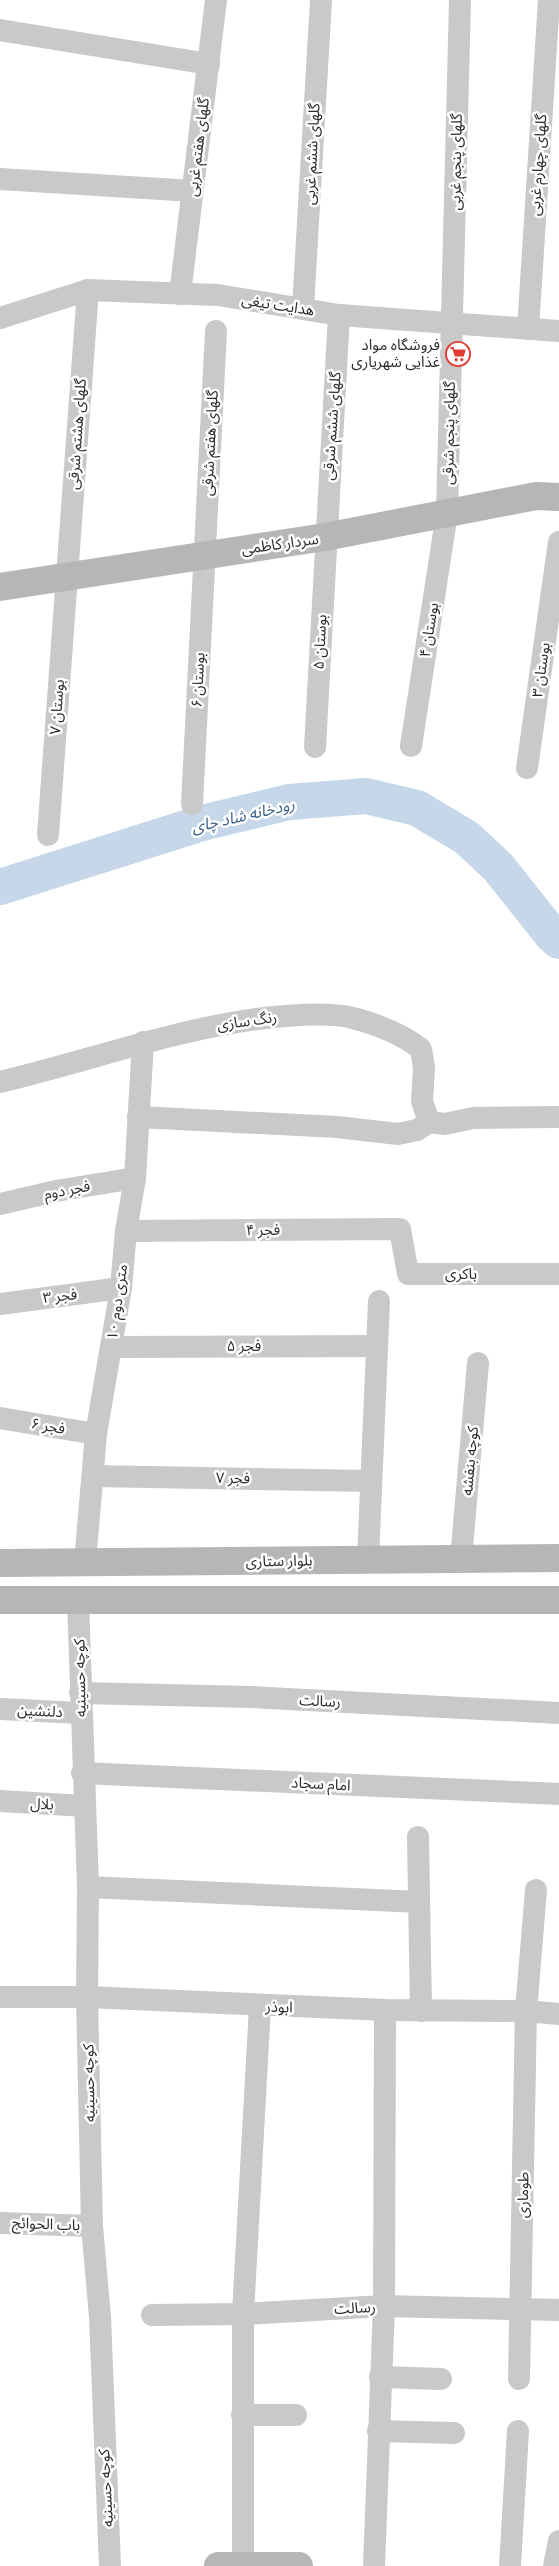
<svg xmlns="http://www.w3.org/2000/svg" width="559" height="2566" viewBox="0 0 559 2566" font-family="Overpass,'Noto Sans Arabic',sans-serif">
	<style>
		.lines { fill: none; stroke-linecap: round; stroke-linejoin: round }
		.river { stroke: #c6d7ea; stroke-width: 36 }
		.street { stroke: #c9c9c9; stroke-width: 22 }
		.secondary { stroke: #b6b6b6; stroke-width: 28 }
		.labels { text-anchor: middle; stroke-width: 5; stroke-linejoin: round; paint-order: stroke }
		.street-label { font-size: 15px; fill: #2c2c2c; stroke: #fff }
		.poi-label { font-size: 15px; fill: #2c2c2c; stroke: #fff; text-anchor: end }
		.water-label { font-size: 16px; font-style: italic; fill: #3d638c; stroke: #fff }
	</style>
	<rect width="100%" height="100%" fill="#fff"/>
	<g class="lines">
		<polyline class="river" points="0,887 202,823 289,802 366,796 417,808 467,838 498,867 552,935 559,941"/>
		<g class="street">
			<polyline points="0,30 209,64"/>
			<polyline points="0,179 193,191"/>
			<polyline points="180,294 216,0"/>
			<polyline points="303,308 321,0"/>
			<polyline points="0,318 88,290 218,295 339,315 559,331"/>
			<polyline points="528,329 549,0"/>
			<polyline points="411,746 447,513 460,0"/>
			<polyline points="315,747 339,315"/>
			<polyline points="527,768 559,542"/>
			<polyline points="192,804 216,331"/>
			<polyline points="48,835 88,290"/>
			<path d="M 0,1082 C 89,1061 174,1029 265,1018 C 290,1015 324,1012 349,1017 C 373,1023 402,1034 421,1049 L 424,1068 L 422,1101 L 429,1122"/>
			<polyline points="138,1117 337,1127 398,1134 417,1130 429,1122 445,1124 473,1118 559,1117"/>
			<polyline points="0,1204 56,1191 135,1178"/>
			<polyline points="126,1231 400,1229 408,1274 559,1274"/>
			<polyline points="0,1304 121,1288"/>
			<polyline points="111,1347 377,1346"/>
			<polyline points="0,1418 96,1434"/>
			<polyline points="94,1476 371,1481"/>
			<polyline points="461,1559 478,1363"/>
			<polyline points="368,1560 379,1301"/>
			<polyline points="85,1562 96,1434 121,1288 126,1231 135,1178 143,1042"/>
			<polyline points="78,1600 88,1887 87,1997 92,2226 100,2317 110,2566"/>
			<polyline points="80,1693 251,1697 559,1713"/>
			<polyline points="0,1709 80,1713"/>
			<polyline points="82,1773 559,1794"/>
			<polyline points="0,1801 85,1806"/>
			<polyline points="418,1837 421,2011"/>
			<polyline points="88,1887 419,1902"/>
			<polyline points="0,1997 87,1997 385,2010 526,2011 559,2014"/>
			<polyline points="0,2223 92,2226"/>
			<polyline points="152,2315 243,2314 384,2306 559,2310"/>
			<polyline points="380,2377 441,2379"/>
			<polyline points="519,2379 526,2011 536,1890"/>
			<polyline points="242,2415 296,2415"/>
			<polyline points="378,2431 454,2433"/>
			<polyline points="243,2565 243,2314 260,2006"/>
			<polyline points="374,2566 384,2306 385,2010"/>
			<polyline points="510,2566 518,2431"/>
			<polyline points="554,2566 559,2541"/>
		</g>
		<g class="secondary">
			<polyline points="0,587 325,537 536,496 559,497"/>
			<polyline points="0,1563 559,1558"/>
			<polyline points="0,1600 559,1600"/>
			<polyline points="218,2566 299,2566"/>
		</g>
	</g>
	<defs>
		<symbol id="supermarket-ring" viewBox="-11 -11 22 22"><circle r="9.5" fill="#fff" stroke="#e03c32" stroke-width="1.5"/><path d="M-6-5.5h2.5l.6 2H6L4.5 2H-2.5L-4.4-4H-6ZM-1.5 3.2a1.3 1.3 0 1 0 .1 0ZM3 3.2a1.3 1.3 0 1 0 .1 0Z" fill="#e03c32"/></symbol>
	</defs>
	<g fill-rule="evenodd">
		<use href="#supermarket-ring" x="444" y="340" width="28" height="28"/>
	</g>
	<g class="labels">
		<g class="street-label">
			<text transform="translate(198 147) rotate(-83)" y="5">گلهای هفتم غربی</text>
			<text transform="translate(312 154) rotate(-87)" y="5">گلهای ششم غربی</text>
			<text transform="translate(456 162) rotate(-89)" y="5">گلهای پنجم غربی</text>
			<text transform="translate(538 165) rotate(-86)" y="5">گلهای چهارم غربی</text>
			<text transform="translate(278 305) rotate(9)" y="5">هدایت تیغی</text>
			<text transform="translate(332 426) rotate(-86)" y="5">گلهای ششم شرقی</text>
			<text transform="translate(449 433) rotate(-89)" y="5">گلهای پنجم شرقی</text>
			<text transform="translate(77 434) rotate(-86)" y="5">گلهای هشتم شرقی</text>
			<text transform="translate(210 443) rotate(-87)" y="5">گلهای هفتم شرقی</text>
			<text transform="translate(280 544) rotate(-8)" y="5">سردار کاظمی</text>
			<text transform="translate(429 630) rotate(-81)" y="5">بوستان ۴</text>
			<text transform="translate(320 642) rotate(-87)" y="5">بوستان ۵</text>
			<text transform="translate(541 670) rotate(-82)" y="5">بوستان ۳</text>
			<text transform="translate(198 680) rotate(-87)" y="5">بوستان ۶</text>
			<text transform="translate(57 707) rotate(-86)" y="5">بوستان ۷</text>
			<text transform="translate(247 1021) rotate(-8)" y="5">رنگ سازی</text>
			<text transform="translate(67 1190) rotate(-11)" y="5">فجر دوم</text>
			<text transform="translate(263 1230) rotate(-1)" y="5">فجر ۴</text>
			<text x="461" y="1279">باکری</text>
			<text transform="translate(60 1296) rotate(-7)" y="5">فجر ۳</text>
			<text transform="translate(117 1302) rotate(-82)" y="5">۱۰ متری دوم</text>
			<text x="244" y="1351">فجر ۵</text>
			<text transform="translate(48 1426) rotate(10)" y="5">فجر ۶</text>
			<text transform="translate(470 1461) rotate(-85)" y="5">کوچه بنفشه</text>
			<text transform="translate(233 1478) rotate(1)" y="5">فجر ۷</text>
			<text transform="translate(279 1561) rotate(-1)" y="5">بلوار ستاری</text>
			<text transform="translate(80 1678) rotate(-91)" y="5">کوچه حسینیه</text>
			<text transform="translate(320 1701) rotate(3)" y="5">رسالت</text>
			<text transform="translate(40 1711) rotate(3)" y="5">دلنشین</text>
			<text transform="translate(321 1784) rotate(3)" y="5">امام سجاد</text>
			<text transform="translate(42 1804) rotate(3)" y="5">بلال</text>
			<text transform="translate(279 2007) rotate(2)" y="5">ابوذر</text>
			<text transform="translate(89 2083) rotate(-91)" y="5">کوچه حسینیه</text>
			<text transform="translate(523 2195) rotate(-89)" y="5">طوماری</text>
			<text transform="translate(46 2224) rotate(2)" y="5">باب الحوائج</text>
			<text transform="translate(355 2308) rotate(-3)" y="5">رسالت</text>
			<text transform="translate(106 2488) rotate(-93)" y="5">کوچه حسینیه</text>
		</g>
		<g class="poi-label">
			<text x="440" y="350">فروشگاه مواد<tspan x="440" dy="17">غذایی شهریاری</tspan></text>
		</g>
		<g class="water-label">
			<text transform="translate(243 815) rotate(-13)" y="6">رودخانه شاد چای</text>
		</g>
	</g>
</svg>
